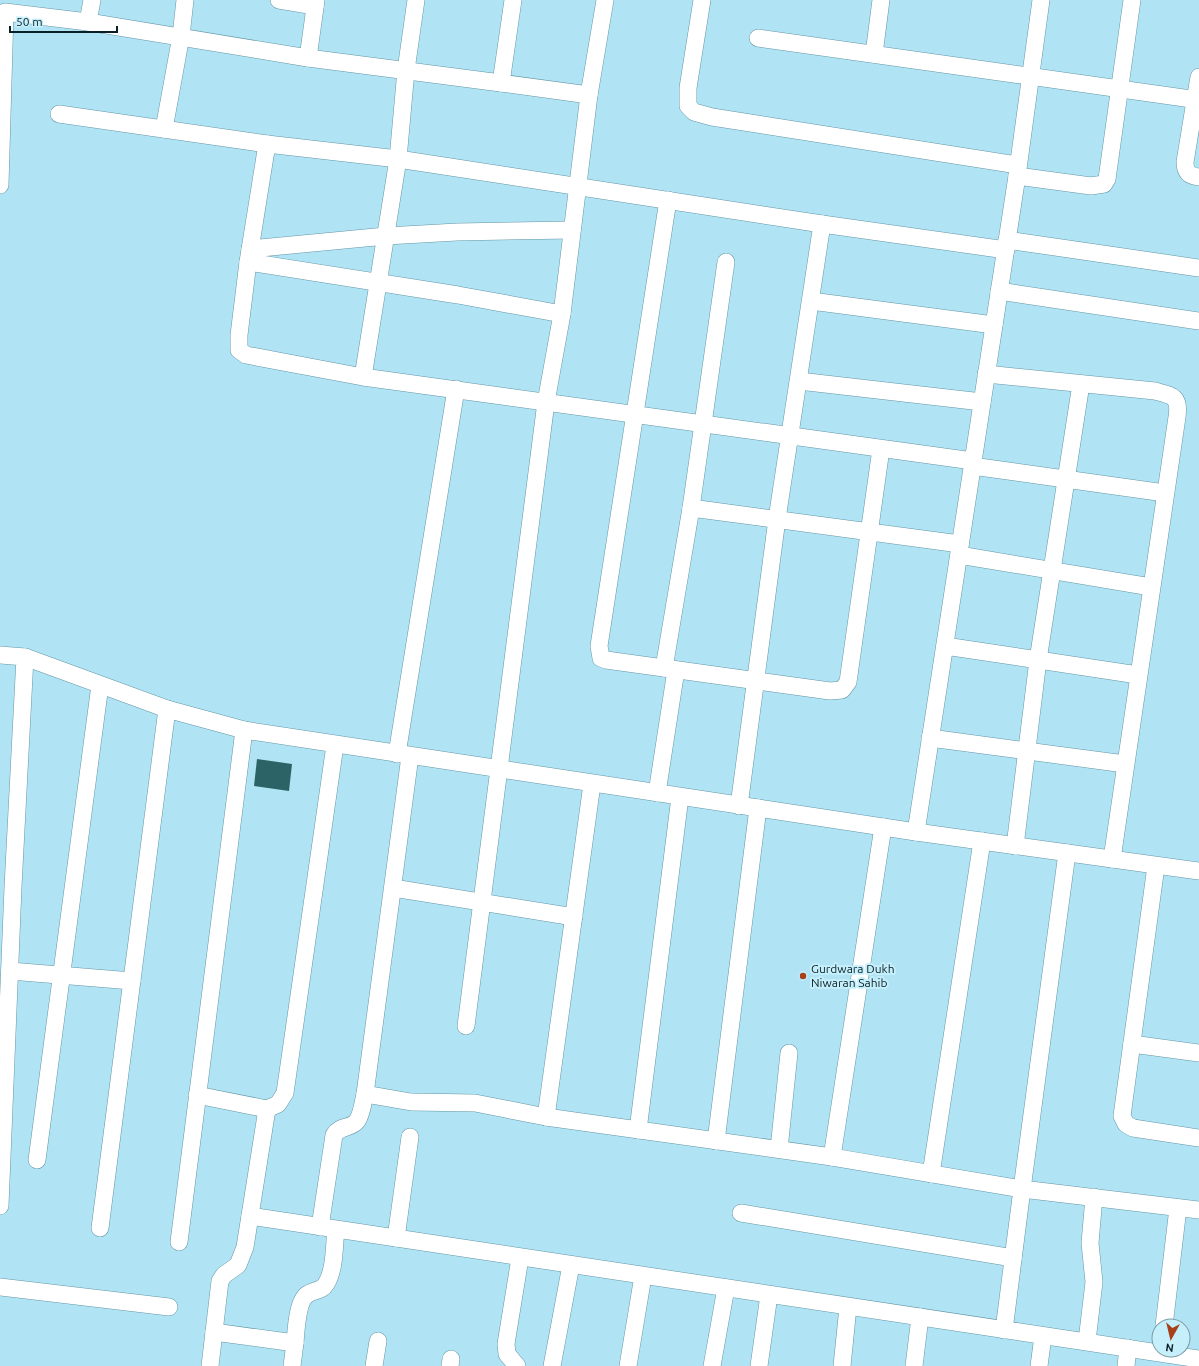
<svg xmlns="http://www.w3.org/2000/svg" width="1199" height="1366" viewBox="0 0 1199 1366" font-family="Ubuntu,sans-serif">
	<style>
		.building { fill: #2c6366 }
		.lines { fill: none; stroke-linecap: round; stroke-linejoin: round }
		.minor-casing { stroke: #6496a6; stroke-width: 18 }
		.minor { stroke: #fff; stroke-width: 17 }
		.poi-dot { fill: #a74119; stroke: #c6effc; stroke-width: 1.5 }
		.labels { text-anchor: middle; stroke-width: 4; stroke-linejoin: round; paint-order: stroke }
		.poi-label { font-size: 12px; fill: #0a1f25; stroke: #c6effc; text-anchor: start }
	</style>
	<rect width="100%" height="100%" fill="#b0e4f4"/>
	<polygon class="building" points="257,759 292,764 289,791 254,786"/>
	<g class="lines">
		<defs>
			<g id="minor">
				<polyline points="279,0 315,6"/>
				<polyline points="416,0 406,70 398,159 822,224"/>
				<polyline points="702,0 688,88 688,106 694,112 712,117 1018,165"/>
				<polyline points="1041,0 1017,176 1091,186 1104,184 1107,179 1132,0"/>
				<polyline points="88,22 92,0"/>
				<polyline points="758,38 1199,100"/>
				<polyline points="874,54 881,0"/>
				<polyline points="308,58 316,0"/>
				<path d="M 1199,77 L 1185,162 C 1185,172 1189,176 1199,177"/>
				<polyline points="501,83 589,95"/>
				<polyline points="59,114 267,144"/>
				<polyline points="164,129 181,36 185,0"/>
				<polyline points="1017,176 916,832 1199,871"/>
				<polyline points="0,185 5,12 88,22 308,58 501,83 513,0"/>
				<polyline points="1007,240 1199,268"/>
				<polyline points="250,249 386,236 457,232 572,230"/>
				<polyline points="248,262 458,295 562,314 546,402 466,1026"/>
				<polyline points="999,291 1199,321"/>
				<polyline points="811,301 994,325"/>
				<polyline points="562,314 589,95 605,0"/>
				<path d="M 986,374 L 1155,391 C 1173,396 1180,396 1177,417 L 1112,859"/>
				<polyline points="363,377 398,159 267,144 248,262 239,335 239,350 246,355 363,377 973,461"/>
				<polyline points="799,381 982,402"/>
				<path d="M 881,449 L 848,682 L 842,690 L 830,691 L 664,668 L 691,508 C 781,520 871,532 960,544"/>
				<polyline points="972,466 1165,493"/>
				<polyline points="691,508 726,262"/>
				<polyline points="959,555 1151,587"/>
				<polyline points="945,646 1138,675"/>
				<polyline points="0,655 25,657 13,887 0,1206"/>
				<polyline points="25,657 167,709 244,730 916,832"/>
				<polyline points="664,668 606,660 601,658 599,646 668,200"/>
				<polyline points="930,738 1125,764"/>
				<polyline points="397,754 456,389"/>
				<polyline points="657,793 676,670"/>
				<polyline points="739,806 777,519 822,224 1006,250"/>
				<polyline points="883,827 832,1157 1022,1189 1004,1330"/>
				<polyline points="1015,846 1038,660 1081,384"/>
				<polyline points="1067,853 1022,1189 1199,1210"/>
				<polyline points="1156,866 1122,1116 1126,1124 1133,1128 1199,1138"/>
				<polyline points="393,888 574,917"/>
				<polyline points="10,971 132,981"/>
				<polyline points="1132,1044 1199,1053"/>
				<polyline points="365,1094 411,1102 475,1103 546,1117 832,1157"/>
				<polyline points="197,1095 267,1109 245,1247 238,1265 224,1275 220,1281 210,1366"/>
				<polyline points="267,1109 278,1104 285,1093 335,745"/>
				<polyline points="546,1117 592,784"/>
				<polyline points="638,1130 680,797"/>
				<polyline points="716,1141 758,808"/>
				<polyline points="779,1149 789,1053"/>
				<polyline points="37,1160 100,685"/>
				<polyline points="931,1174 982,841"/>
				<polyline points="741,1213 1013,1258"/>
				<polyline points="250,1216 1199,1359"/>
				<path d="M 320,1227 L 334,1135 C 340,1125 351,1129 357,1121 C 362,1114 363,1102 365,1094 L 410,756"/>
				<polyline points="100,1228 167,709"/>
				<polyline points="396,1238 410,1137"/>
				<polyline points="179,1242 244,730"/>
				<polyline points="0,1287 169,1307"/>
				<polyline points="1164,1326 1178,1208"/>
				<polyline points="214,1332 295,1343 292,1366"/>
				<polyline points="1087,1341 1094,1282 1090,1243 1094,1197"/>
				<path d="M 295,1343 C 296,1332 297,1300 308,1294 C 314,1290 322,1291 326,1284 C 335,1270 334,1246 336,1230"/>
				<polyline points="374,1366 378,1341"/>
				<polyline points="450,1366 451,1359"/>
				<polyline points="517,1366 507,1354 506,1344 520,1258"/>
				<polyline points="552,1366 571,1265"/>
				<polyline points="628,1366 643,1276"/>
				<polyline points="712,1366 726,1288"/>
				<polyline points="759,1366 769,1295"/>
				<polyline points="842,1366 848,1307"/>
				<polyline points="914,1366 920,1317"/>
				<polyline points="1039,1366 1043,1336"/>
				<polyline points="1126,1366 1128,1348"/>
			</g>
		</defs>
		<use href="#minor" class="minor-casing"/>
		<use href="#minor" class="minor"/>
	</g>
	<circle class="poi-dot" cx="803" cy="976" r="4"/>
	<g class="labels">
		<g class="poi-label">
			<text x="811" y="973">Gurdwara Dukh<tspan x="811" dy="14">Niwaran Sahib</tspan></text>
		</g>
	</g>
	<g transform="translate(1171 1338) rotate(188)"><circle r="19" fill="#c6effc" stroke="#7b9ca6"/>
	<path d="M0-3L7 15L0 10L-7 15Z" fill="#a74119"/>
	<text y="-6" font-size="11" font-weight="bold" text-anchor="middle" fill="#0a1f25">N</text>
	</g>
	<path d="M10 26v6h107v-6" fill="none" stroke="#0a1f25" stroke-width="2"/>
	<text x="16" y="26" font-size="12" fill="#0a1f25" stroke="#c6effc" stroke-width="3" paint-order="stroke">50 m</text>
</svg>
